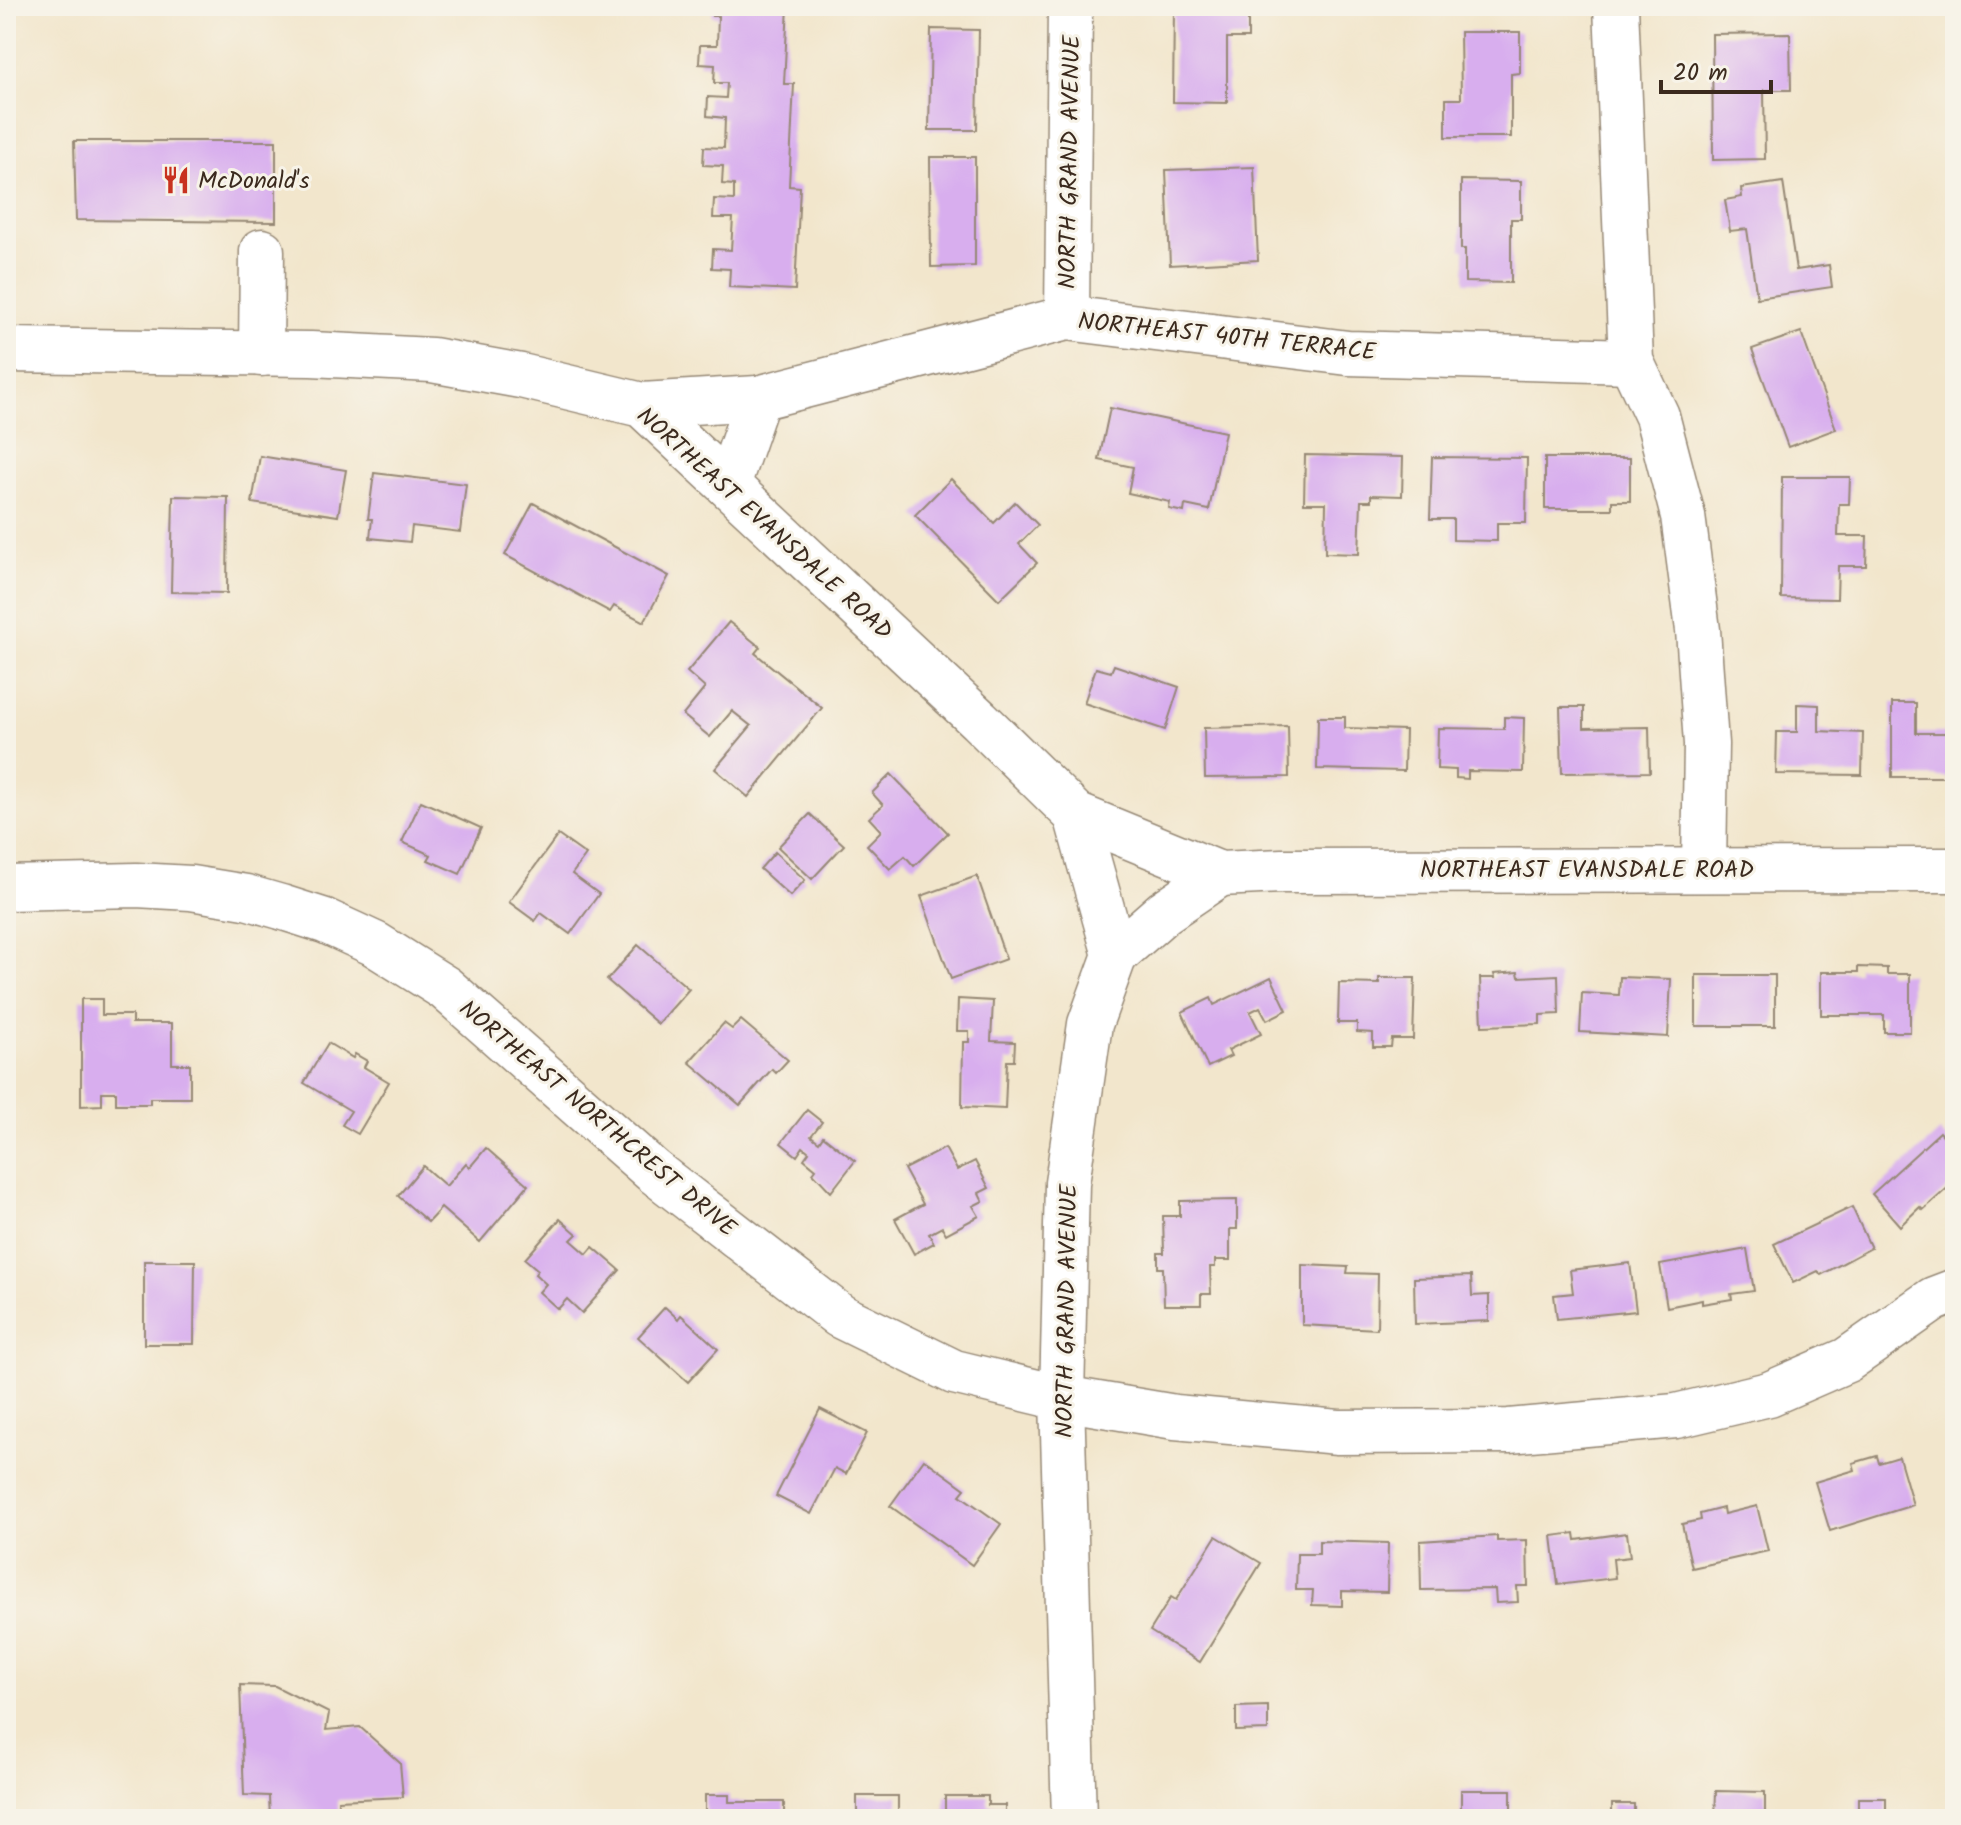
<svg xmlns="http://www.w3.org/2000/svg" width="1961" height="1825" viewBox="0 0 1961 1825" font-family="Kalam,sans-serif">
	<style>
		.building { fill: #d8aeee }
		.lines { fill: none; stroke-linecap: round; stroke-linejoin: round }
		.minor-casing { stroke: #968875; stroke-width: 47 }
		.minor { stroke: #fff; stroke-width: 44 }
		.labels { text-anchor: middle; stroke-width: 6; stroke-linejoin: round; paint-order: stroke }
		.street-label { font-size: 24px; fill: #3b2a1e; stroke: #f7f3e8 }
		.poi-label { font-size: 24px; fill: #3b2a1e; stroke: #f7f3e8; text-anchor: start }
	</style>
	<rect width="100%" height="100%" fill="#f7f3e8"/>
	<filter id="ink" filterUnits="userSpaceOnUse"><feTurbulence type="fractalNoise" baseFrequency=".0125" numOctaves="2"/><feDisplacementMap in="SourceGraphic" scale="16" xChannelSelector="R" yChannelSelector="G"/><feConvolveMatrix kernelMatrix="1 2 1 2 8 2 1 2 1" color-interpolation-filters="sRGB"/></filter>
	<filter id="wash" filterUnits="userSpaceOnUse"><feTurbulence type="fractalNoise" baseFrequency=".006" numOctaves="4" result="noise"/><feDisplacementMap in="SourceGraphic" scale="32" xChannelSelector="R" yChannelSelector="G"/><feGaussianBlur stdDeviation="1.8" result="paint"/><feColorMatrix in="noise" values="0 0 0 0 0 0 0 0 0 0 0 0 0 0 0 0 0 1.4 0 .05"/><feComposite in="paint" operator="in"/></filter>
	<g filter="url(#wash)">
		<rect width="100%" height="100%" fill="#f2e6cc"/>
		<g id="blocks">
			<g class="building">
				<polygon points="713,6 788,6 784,84 794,84 789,186 800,187 795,290 729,287 730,269 712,268 713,249 731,250 733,218 713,218 714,199 734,200 734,185 722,184 723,166 703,165 704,147 724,148 725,118 707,116 708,97 726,98 727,83 714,83 715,65 699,64 700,45 717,45 718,16 712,16"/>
				<polygon points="1174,6 1248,6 1248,38 1227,38 1227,103 1173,102"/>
				<polygon points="1439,6 1522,6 1522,10 1439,11"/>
				<polygon points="931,29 979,30 977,130 929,130"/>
				<polygon points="1460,32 1520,32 1520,73 1511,74 1511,137 1446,137 1446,99 1461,99"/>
				<polygon points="1790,33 1791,90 1764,90 1765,159 1713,160 1712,34"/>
				<polygon points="74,141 276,141 276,222 76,220"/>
				<polygon points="930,157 975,157 975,266 931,267"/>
				<polygon points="1254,167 1258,260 1170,265 1166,170"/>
				<polygon points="1461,180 1521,181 1521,219 1511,219 1511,283 1465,282 1465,249 1461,249"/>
				<polygon points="1783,182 1796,270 1829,265 1832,287 1757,298 1747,229 1730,231 1725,200 1742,197 1741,188"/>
				<polygon points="1801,332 1836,429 1788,447 1752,349"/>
				<polygon points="1110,408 1225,432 1209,510 1185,505 1184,512 1169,509 1170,502 1128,493 1133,467 1099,460"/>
				<polygon points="1305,455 1403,457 1402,496 1371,495 1371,501 1361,501 1359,554 1325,553 1326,503 1304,503"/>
				<polygon points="260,456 346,470 338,516 252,503"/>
				<polygon points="1432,457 1527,458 1526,523 1497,523 1497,541 1453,540 1453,519 1430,519"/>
				<polygon points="1545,458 1630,458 1630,501 1612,501 1612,509 1545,509"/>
				<polygon points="374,473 466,484 460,532 412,526 410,542 370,538 372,519 368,519"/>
				<polygon points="1782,477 1850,477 1849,504 1839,504 1838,536 1867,536 1866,566 1838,566 1837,599 1781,598"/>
				<polygon points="951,479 994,523 1015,502 1038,525 1019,544 1037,563 999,600 915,515"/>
				<polygon points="173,496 228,497 227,593 171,592"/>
				<polygon points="533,503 669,576 644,622 614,606 610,612 505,555"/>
				<polygon points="729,622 760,647 755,653 822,708 748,797 715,769 751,726 732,711 710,737 683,715 705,688 687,672"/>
				<polygon points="1114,665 1179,687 1165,730 1084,703 1096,668 1111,672"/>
				<polygon points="1892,703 1916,703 1916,733 1955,733 1955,782 1948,782 1948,777 1892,777"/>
				<polygon points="1797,704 1819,705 1819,731 1863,733 1862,775 1776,774 1777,732 1797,732"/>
				<polygon points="1560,707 1584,707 1584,728 1649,727 1650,772 1562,773"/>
				<polygon points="1318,717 1345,717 1345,728 1405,730 1404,771 1317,769"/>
				<polygon points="1504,717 1524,718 1523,772 1468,771 1468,779 1456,778 1456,770 1437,769 1438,728 1504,729"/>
				<polygon points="1288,726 1289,777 1205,778 1204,728"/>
				<polygon points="891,774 948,833 914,866 905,856 890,869 867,845 881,831 869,818 883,805 872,793"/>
				<polygon points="421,801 481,828 460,874 428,860 431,855 402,842"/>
				<polygon points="810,814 844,845 812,879 778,847"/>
				<polygon points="558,835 586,855 572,874 599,894 570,934 541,913 535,921 509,902"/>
				<polygon points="775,852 805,880 790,896 760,869"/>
				<polygon points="977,876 1006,959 951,979 921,896"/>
				<polygon points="638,945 689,989 658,1024 607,980"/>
				<polygon points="1858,967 1887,968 1887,974 1910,974 1910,1032 1884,1032 1884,1015 1821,1015 1821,972 1858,972"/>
				<polygon points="1518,972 1519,977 1558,975 1559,1014 1540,1015 1540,1024 1482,1026 1480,978 1495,978 1494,974"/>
				<rect x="1696" y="975" width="79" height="51"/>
				<polygon points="1271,977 1287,1010 1267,1020 1260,1007 1250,1012 1261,1034 1228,1050 1231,1056 1208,1067 1182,1012 1211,998 1214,1005"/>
				<polygon points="1620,977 1671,979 1668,1037 1580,1032 1582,993 1619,995"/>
				<polygon points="1379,978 1415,978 1413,1039 1392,1039 1391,1047 1373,1047 1373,1033 1357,1032 1357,1023 1338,1023 1339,983 1379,984"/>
				<polygon points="81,999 102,999 102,1015 132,1015 132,1023 172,1023 172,1064 190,1064 190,1098 150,1098 150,1104 116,1104 116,1092 102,1092 102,1105 81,1106"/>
				<polygon points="958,999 993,1001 991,1041 1015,1042 1014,1061 1007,1061 1005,1109 962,1107 963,1042 969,1042 969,1031 957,1031"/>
				<polygon points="741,1020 788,1060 776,1073 772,1069 740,1105 689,1062 724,1023 732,1029"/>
				<polygon points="328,1043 353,1058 355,1054 367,1061 364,1067 389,1082 358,1134 342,1125 351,1111 304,1083"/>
				<polygon points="807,1110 822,1122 811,1136 819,1142 823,1136 855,1161 831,1192 813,1173 816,1169 804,1159 809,1152 803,1147 797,1156 781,1143"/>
				<polygon points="1940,1132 1955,1149 1955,1176 1949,1181 1952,1184 1923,1210 1920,1207 1900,1226 1872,1194"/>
				<polygon points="486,1148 528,1185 480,1242 441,1208 428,1222 398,1196 423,1166 446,1186 466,1163 470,1167"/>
				<polygon points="945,1148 957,1170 975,1161 989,1188 979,1193 983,1201 973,1206 979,1216 946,1234 942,1227 929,1234 934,1243 914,1254 895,1219 923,1204 904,1169"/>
				<polygon points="1237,1200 1237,1229 1230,1229 1230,1260 1215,1260 1215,1267 1210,1267 1211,1294 1201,1294 1201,1305 1164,1305 1163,1268 1158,1268 1158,1253 1164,1253 1163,1216 1180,1216 1180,1201"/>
				<polygon points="1852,1207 1871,1248 1821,1275 1818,1271 1793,1283 1774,1244"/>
				<polygon points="560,1219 577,1234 571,1240 587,1254 593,1247 620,1270 582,1313 567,1299 558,1309 539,1292 546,1284 535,1274 538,1270 525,1259"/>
				<polygon points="1747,1249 1754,1291 1731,1294 1732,1299 1702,1304 1702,1300 1667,1307 1660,1265"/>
				<polygon points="144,1261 195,1261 194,1344 144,1344"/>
				<polygon points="1630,1263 1636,1311 1557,1319 1554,1295 1573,1293 1570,1270"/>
				<polygon points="1302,1265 1348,1267 1347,1273 1378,1274 1377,1329 1302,1325"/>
				<polygon points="1471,1276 1472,1296 1489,1295 1489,1321 1415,1324 1414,1278"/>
				<polygon points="665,1307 678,1319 681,1315 718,1349 688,1382 638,1337"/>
				<polygon points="820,1409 867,1433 846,1474 835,1468 811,1514 776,1496"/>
				<polygon points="1877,1456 1879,1463 1899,1457 1913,1505 1830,1531 1815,1482 1855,1470 1853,1463"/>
				<polygon points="924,1459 965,1489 960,1495 1001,1524 972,1565 890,1506"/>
				<polygon points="1757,1506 1768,1551 1692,1568 1682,1524 1701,1520 1700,1514 1723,1508 1724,1514"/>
				<polygon points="1575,1533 1576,1540 1627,1533 1630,1557 1613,1559 1615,1578 1558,1585 1552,1536"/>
				<polygon points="1216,1536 1261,1563 1200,1662 1150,1631 1171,1597 1176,1600"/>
				<polygon points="1497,1536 1497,1541 1527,1540 1528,1586 1517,1586 1518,1602 1496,1603 1495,1589 1421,1590 1420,1541"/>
				<polygon points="1319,1541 1388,1543 1387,1592 1342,1591 1342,1606 1312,1605 1313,1590 1296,1590 1297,1554 1319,1554"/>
				<polygon points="240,1685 275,1686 329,1713 326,1730 360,1727 400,1763 403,1797 338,1800 338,1819 270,1819 269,1796 244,1795"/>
				<polygon points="1268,1706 1268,1730 1236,1731 1236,1707"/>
				<rect x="1461" y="1790" width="50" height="29"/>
				<polygon points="1716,1791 1765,1792 1765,1819 1715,1819"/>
				<polygon points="705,1795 729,1795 729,1802 784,1802 784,1819 705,1819"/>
				<rect x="857" y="1796" width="41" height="23"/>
				<polygon points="945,1796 988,1796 988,1805 1005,1805 1005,1819 945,1819"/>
				<rect x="1858" y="1798" width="28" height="21"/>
				<polygon points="1612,1804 1634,1804 1634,1819 1577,1819 1577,1815 1612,1815"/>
			</g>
		</g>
	</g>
	<g filter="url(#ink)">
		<use href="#blocks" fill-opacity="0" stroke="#968875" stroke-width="2"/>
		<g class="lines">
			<defs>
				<g id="minor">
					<polyline points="1616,6 1631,361 1657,416 1683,516 1698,630 1706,744 1704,868"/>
					<polyline points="1067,318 1070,6"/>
					<polyline points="6,350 311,354 432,360 521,376 642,405 979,720 1076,815 1220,874 1282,871 1955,870"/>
					<polyline points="261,354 262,251"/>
					<polyline points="642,405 758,398 1067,318 1348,353 1631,361"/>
					<polyline points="728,485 758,398"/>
					<polyline points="6,888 136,885 191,888 246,897 281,907 325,921 375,944 445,988 653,1171 840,1316 954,1372 1062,1398 1175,1417 1338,1432 1509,1431 1676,1416 1769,1394 1847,1360 1934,1299 1955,1291"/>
					<polyline points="1115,955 1164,912 1220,874"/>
					<polyline points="1074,1819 1062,1398 1067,1183 1090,1024 1115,955 1076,815"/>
				</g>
			</defs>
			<use href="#minor" class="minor-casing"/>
			<use href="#minor" class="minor"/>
		</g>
	</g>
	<defs>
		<symbol id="restaurant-bare" viewBox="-9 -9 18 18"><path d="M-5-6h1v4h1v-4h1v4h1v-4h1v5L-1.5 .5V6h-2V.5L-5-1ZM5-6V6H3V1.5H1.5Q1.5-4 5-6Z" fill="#c8321e" stroke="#f7f3e8" stroke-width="2.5" paint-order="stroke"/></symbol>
	</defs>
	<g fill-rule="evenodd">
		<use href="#restaurant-bare" x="156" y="160" width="40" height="40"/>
	</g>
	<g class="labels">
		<g class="street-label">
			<text transform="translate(1069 162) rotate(-89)" y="8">NORTH GRAND AVENUE</text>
			<text transform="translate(1227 336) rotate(6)" y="8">NORTHEAST 40TH TERRACE</text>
			<text transform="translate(765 523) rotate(42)" y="8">NORTHEAST EVANSDALE ROAD</text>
			<text x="1587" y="877">NORTHEAST EVANSDALE ROAD</text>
			<text transform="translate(598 1118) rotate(40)" y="8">NORTHEAST NORTHCREST DRIVE</text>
			<text transform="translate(1066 1311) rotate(-89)" y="8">NORTH GRAND AVENUE</text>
		</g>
		<g class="poi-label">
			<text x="198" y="188">McDonald's</text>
		</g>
	</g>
	<rect width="1961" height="1825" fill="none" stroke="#f7f3e8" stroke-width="32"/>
	<path d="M1661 80v12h110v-12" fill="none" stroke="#3b2a1e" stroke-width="4"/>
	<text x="1673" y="80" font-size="24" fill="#3b2a1e" stroke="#f7f3e8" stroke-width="6" paint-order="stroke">20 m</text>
</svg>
